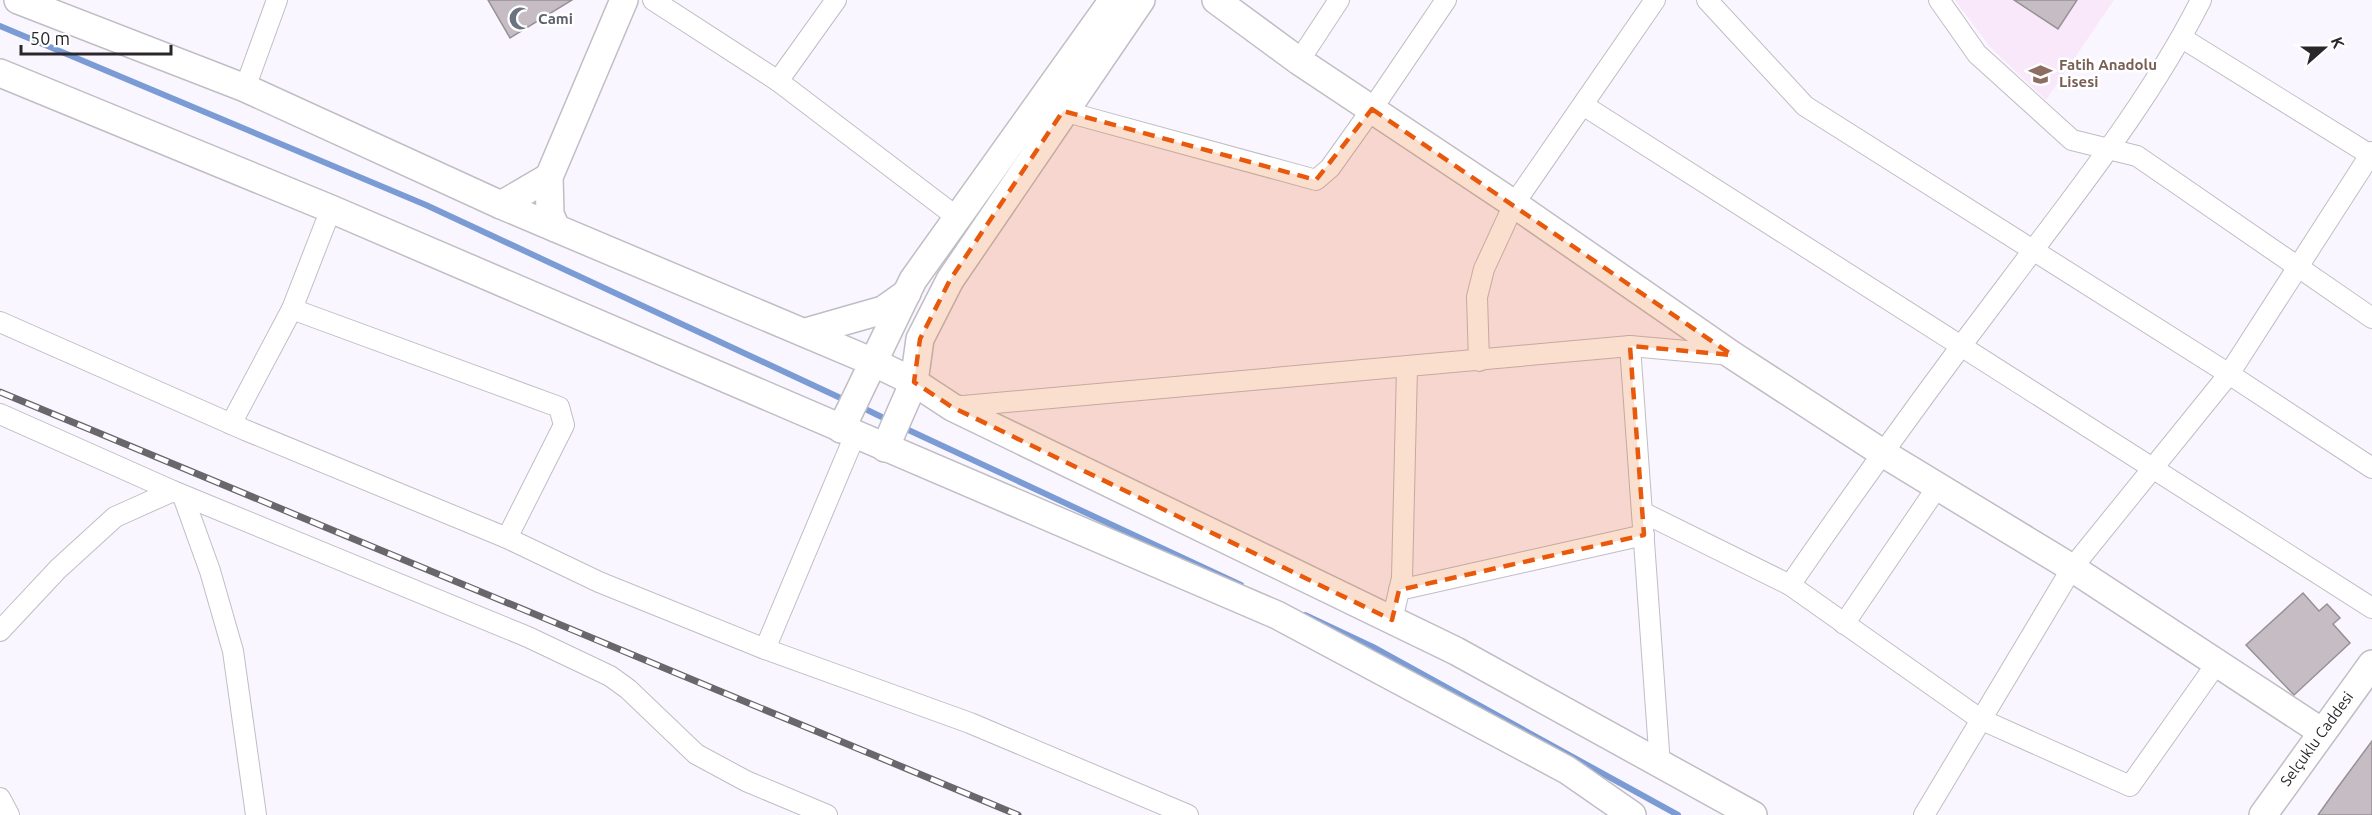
<svg xmlns="http://www.w3.org/2000/svg" width="2372" height="815" viewBox="0 0 2372 815" font-family="Ubuntu,sans-serif">
	<style>
		.education { fill: #f8e8fa }
		.lines { fill: none; stroke-linecap: round; stroke-linejoin: round }
		.stream { stroke: #7b9bd5; stroke-width: 6 }
		.building { fill: #c5bdc3; stroke: #979095; stroke-width: 1.5 }
		.street-casing { stroke: #c0bdc4; stroke-width: 22 }
		.secondary-casing { stroke: #c0bdc4; stroke-width: 30 }
		.street { stroke: #fff; stroke-width: 20 }
		.secondary { stroke: #fff; stroke-width: 27 }
		.rail-casing { stroke: #6a676c; stroke-width: 7 }
		.rail { stroke: #fff; stroke-width: 4.5; stroke-dasharray: 14; stroke-linecap: butt }
		.marked { fill: #e8590c; fill-opacity: 0.2; stroke: #e8590c; stroke-width: 4.5; stroke-dasharray: 12 8; stroke-linejoin: round }
		.labels { text-anchor: middle; stroke-width: 5; stroke-linejoin: round; paint-order: stroke }
		.worship-label { font-size: 15px; font-weight: bold; fill: #5b616d; stroke: #fff; text-anchor: start }
		.education-label { font-size: 15px; font-weight: bold; fill: #785e54; stroke: #fff; text-anchor: start }
		.street-label { font-size: 15px; fill: #29272a; stroke: #fff }
	</style>
	<rect width="100%" height="100%" fill="#faf6ff"/>
	<polygon class="education" points="1955,0 2114,0 2046,100 1990,47"/>
	<g class="lines">
		<g class="stream">
			<polyline points="0,26 426,205 847,401"/>
			<polyline points="859,406 890,421"/>
			<polyline points="902,427 1241,585"/>
			<polyline points="1305,615 1373,647 1678,815"/>
		</g>
	</g>
	<g class="building">
		<polygon points="488,0 572,0 510,38"/>
		<polygon points="2014,0 2077,0 2058,29"/>
		<polygon points="2303,593 2319,611 2327,604 2340,618 2333,624 2350,643 2294,695 2246,645"/>
		<polygon points="2372,741 2372,815 2318,815 2338,787"/>
	</g>
	<g class="lines">
		<defs>
			<g id="street">
				<polyline points="653,0 778,81 958,218"/>
				<polyline points="1707,0 1805,106 2229,374 2372,468"/>
				<polyline points="1939,0 1977,54 2072,140 2137,156 2372,318"/>
				<polyline points="2182,38 2372,156"/>
				<polyline points="1299,61 1339,0"/>
				<polyline points="778,81 836,0"/>
				<polyline points="245,88 277,0"/>
				<polyline points="1583,105 2372,608"/>
				<polyline points="1063,111 1316,180 1330,168 1372,109 1446,0"/>
				<polyline points="292,309 559,407 564,425 507,538"/>
				<polyline points="0,322 245,430 507,538 599,582 765,649 855,435"/>
				<polyline points="1630,346 1660,765"/>
				<polyline points="1479,361 1477,297 1484,269 1514,204 1655,0"/>
				<polyline points="952,407 1630,346 1732,355"/>
				<polyline points="0,414 173,491 528,637 610,676 628,689 696,754 746,781 827,815"/>
				<polyline points="231,424 292,309 331,209"/>
				<polyline points="183,496 210,571 233,651 256,815"/>
				<polyline points="1642,512 1790,585 1980,719 2130,786 2217,663"/>
				<path d="M 1790,585 C 1861,482 1934,381 2010,281 C 2078,190 2150,101 2201,0"/>
				<polyline points="1399,590 1644,535"/>
				<polyline points="1392,620 1402,578 1407,368"/>
				<polyline points="1844,624 1938,486"/>
				<polyline points="0,631 58,569 115,517 173,491"/>
				<polyline points="765,649 970,723 1188,815"/>
				<polyline points="0,798 9,815"/>
				<polyline points="1924,815 2072,568 2229,374 2372,152"/>
			</g>
			<g id="secondary">
				<polyline points="18,0 245,88 501,205 873,362 914,382 952,407 1456,651 1753,815"/>
				<polyline points="1216,0 1299,61 1514,204 1732,355 1881,452 2072,568 2322,732"/>
				<polyline points="0,73 331,209 1277,615 1567,770 1632,815"/>
				<polyline points="501,205 549,177"/>
				<polyline points="556,228 550,214 549,177 624,0"/>
				<polyline points="806,332 883,310 907,293"/>
				<polyline points="841,429 913,280 1113,0"/>
				<polyline points="885,448 914,382 920,339 950,280 1141,0"/>
				<polyline points="2263,815 2372,664"/>
			</g>
		</defs>
		<use href="#street" class="street-casing"/>
		<use href="#secondary" class="secondary-casing"/>
		<use href="#street" class="street"/>
		<use href="#secondary" class="secondary"/>
		<defs>
			<polyline id="rail" points="0,392 1018,815"/>
		</defs>
		<use href="#rail" class="rail-casing"/>
		<use href="#rail" class="rail"/>
	</g>
	<path class="marked" d="M 1372,109 L 1732,355 L 1630,346 L 1644,535 L 1399,590 L 1392,620 L 952,407 L 914,382 L 920,339 L 950,280 L 1063,111 L 1316,180 Z"/>
	<defs>
		<symbol id="mosque-bare" viewBox="-9 -9 18 18"><path d="M3.5-4.9A6 6 0 1 0 3.5 4.9A5 5 0 1 1 3.5-4.9Z" fill="#6b7280" stroke="#fff" stroke-width="2.5" paint-order="stroke"/></symbol>
		<symbol id="school-bare" viewBox="-9 -9 18 18"><path d="M0-5L7-2L0 1L-7-2ZM-4 1L0 2.5L4 1V4Q0 6-4 4Z" fill="#8d6e63" stroke="#fff" stroke-width="2.5" paint-order="stroke"/></symbol>
	</defs>
	<g fill-rule="evenodd">
		<use href="#mosque-bare" x="504" y="2" width="33" height="33"/>
		<use href="#school-bare" x="2024" y="58" width="33" height="33"/>
	</g>
	<g class="labels">
		<g class="worship-label">
			<text x="538" y="24">Cami</text>
		</g>
		<g class="education-label">
			<text x="2059" y="70">Fatih Anadolu<tspan x="2059" dy="17">Lisesi</tspan></text>
		</g>
		<g class="street-label">
			<text transform="translate(2317 739) rotate(-54)" y="5">Selçuklu Caddesi</text>
		</g>
	</g>
	<g transform="translate(2324 48) rotate(69)" stroke="#ffffff" stroke-width="4.5" paint-order="stroke">
	<path d="M0-4.5L10 22L0 15L-10 22Z" fill="#29272a"/>
	<text y="-9" font-size="16" font-weight="bold" text-anchor="middle" fill="#29272a">K</text>
	</g>
	<path d="M21 45v9h150v-9" fill="none" stroke="#29272a" stroke-width="3"/>
	<text x="30" y="45" font-size="18" fill="#29272a" stroke="#ffffff" stroke-width="4.5" paint-order="stroke">50 m</text>
</svg>
